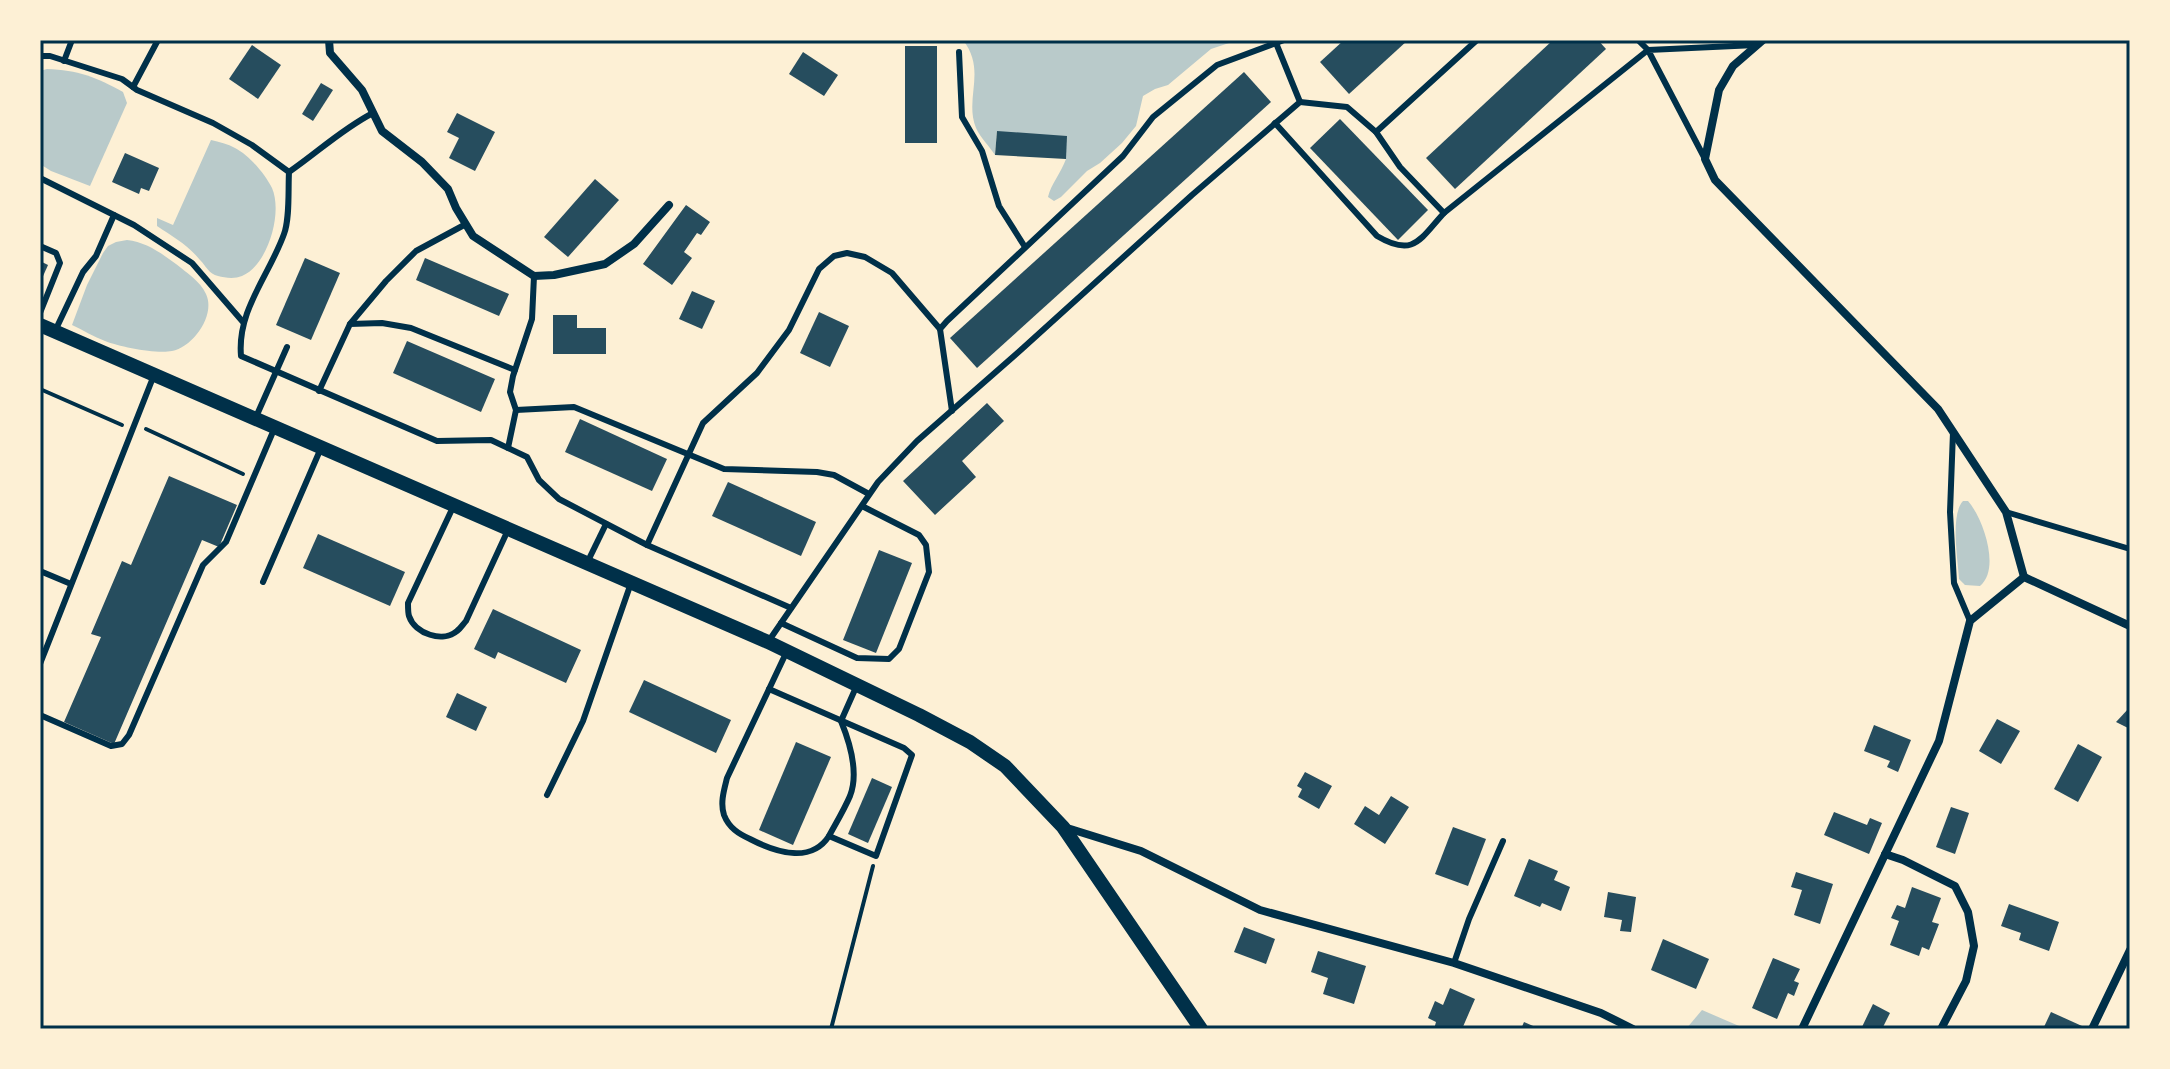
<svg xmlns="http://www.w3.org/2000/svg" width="2170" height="1069" viewBox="0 0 2170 1069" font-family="'Golos Text',sans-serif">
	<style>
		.green { fill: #b9caca }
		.building { fill: #264d5e }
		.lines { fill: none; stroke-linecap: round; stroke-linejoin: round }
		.path { stroke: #003049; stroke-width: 4 }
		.service { stroke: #003049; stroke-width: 6 }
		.minor { stroke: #003049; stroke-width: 8 }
		.tertiary { stroke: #003049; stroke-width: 14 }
		.neatline { fill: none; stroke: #003049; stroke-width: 3 }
	</style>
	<rect width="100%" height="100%" fill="#fdf0d5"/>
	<g class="green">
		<path d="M 963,40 L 1238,40 L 1211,49 L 1168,85 L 1155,89 L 1143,96 L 1136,126 L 1122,143 L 1100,163 L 1087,171 L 1061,197 L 1054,201 L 1048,197 C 1051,184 1061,173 1066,159 L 997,131 L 995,155 C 990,147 980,137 976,128 C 964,98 987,71 963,40 Z"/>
		<path d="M 47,69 C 78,70 96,77 123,92 L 127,103 L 90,186 L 51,171 L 40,164 L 40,71 Z"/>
		<path d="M 211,140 C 219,142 228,144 235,148 C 249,155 265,174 272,188 C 283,213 268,265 242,276 C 235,279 225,278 218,276 C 209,274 206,266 200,260 C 188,245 172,236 157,226 L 157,218 L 173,225 Z"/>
		<path d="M 127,240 C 146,242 161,253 176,264 C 187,273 200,281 206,294 C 216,315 193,347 172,351 C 156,354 120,347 105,341 C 94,337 83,330 72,325 L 87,285 L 103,253 L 108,246 L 116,242 Z"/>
		<path d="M 1963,501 L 1968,501 C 1983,518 2001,569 1980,586 L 1965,585 L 1959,579 C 1958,560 1950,515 1963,501 Z"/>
		<polygon points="1702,1010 1746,1029 1686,1029"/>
	</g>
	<g class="building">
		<polygon points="1344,40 1408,40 1349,94 1320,62"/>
		<polygon points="1553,40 1598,40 1606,49 1455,189 1426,158"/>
		<polygon points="252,45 281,65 258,99 229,79"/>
		<rect x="905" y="46" width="32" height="97"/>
		<polygon points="803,52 838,75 824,96 789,74"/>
		<polygon points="1244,72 1271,102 977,368 950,338"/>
		<polygon points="321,83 333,90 313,121 302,114"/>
		<polygon points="457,113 495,132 475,171 449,158 459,138 447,132"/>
		<polygon points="1340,119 1428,210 1398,240 1310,148"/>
		<polygon points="997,131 1067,136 1066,159 995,155"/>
		<polygon points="125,153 159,168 149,191 141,188 139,194 112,182"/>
		<polygon points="595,179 619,200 568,257 544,237"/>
		<polygon points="686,205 710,222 701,235 697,233 684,252 692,258 672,285 643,264"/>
		<polygon points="305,258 340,273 311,340 276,325"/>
		<polygon points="425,258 509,294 499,316 416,280"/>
		<polygon points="40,261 48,265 40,283"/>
		<polygon points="692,291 715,301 702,329 679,319"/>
		<polygon points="819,312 849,326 830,367 800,353"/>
		<polygon points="553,315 577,315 577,328 606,328 606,354 553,354"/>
		<polygon points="407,341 495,379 481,412 393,373"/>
		<polygon points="987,403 1004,421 962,461 976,477 935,515 903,481"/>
		<polygon points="580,419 667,459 652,491 565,452"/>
		<polygon points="169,476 237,505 219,547 202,540 114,744 64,722 101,637 91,634 122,561 131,565"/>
		<polygon points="728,482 816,522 801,556 712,516"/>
		<polygon points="318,534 405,572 390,606 303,568"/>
		<polygon points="879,550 912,563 876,653 843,640"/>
		<polygon points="493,609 581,650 566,683 498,652 495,659 474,649"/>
		<polygon points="644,680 731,720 716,753 629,712"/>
		<polygon points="457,693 487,707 476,731 446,717"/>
		<polygon points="2130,707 2130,729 2116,722"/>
		<polygon points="1997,719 2020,731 2001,764 1979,751"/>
		<polygon points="1874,725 1911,740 1898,772 1887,767 1890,761 1864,751"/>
		<polygon points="796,742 831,757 793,845 759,830"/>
		<polygon points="2078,744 2102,757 2078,802 2054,789"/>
		<polygon points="1305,772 1332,786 1319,809 1298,797 1302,789 1297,786"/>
		<polygon points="872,778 892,787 868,843 848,834"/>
		<polygon points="1391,796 1409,807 1385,844 1354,824 1365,806 1379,815"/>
		<polygon points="1951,807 1969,813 1955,854 1936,847"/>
		<polygon points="1834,812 1867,825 1870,818 1882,823 1869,854 1824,835"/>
		<polygon points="1453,827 1486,839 1468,886 1435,874"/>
		<polygon points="1529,859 1558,871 1554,880 1570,887 1561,911 1542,903 1540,907 1514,896"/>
		<polygon points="1796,872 1833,884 1820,924 1794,915 1802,890 1791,887"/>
		<polygon points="1912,887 1941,898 1932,922 1939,924 1929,950 1922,947 1919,956 1890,945 1899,921 1891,918 1897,905 1905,908"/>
		<polygon points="1608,892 1636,897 1631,932 1620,931 1622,920 1604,917"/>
		<polygon points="2009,904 2059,922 2049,951 2019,940 2021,933 2001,926"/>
		<polygon points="1244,927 1275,939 1266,964 1234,952"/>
		<polygon points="1663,939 1709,959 1696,989 1651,970"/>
		<polygon points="1318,951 1366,966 1354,1004 1323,994 1328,978 1311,972"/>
		<polygon points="1773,958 1800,969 1794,981 1799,983 1794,996 1788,993 1777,1019 1752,1008"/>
		<polygon points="1450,988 1475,999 1462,1029 1434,1029 1436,1022 1428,1018 1435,1001 1443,1005"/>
		<polygon points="1873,1004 1890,1013 1882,1029 1861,1029"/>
		<polygon points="2051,1012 2082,1026 2081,1029 2043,1029"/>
		<polygon points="1524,1022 1540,1029 1521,1029"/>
	</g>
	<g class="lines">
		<g class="path">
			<polyline points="40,389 122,425"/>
			<polyline points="146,429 243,474"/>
			<polyline points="831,1029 873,866"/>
		</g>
		<g class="service">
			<polyline points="959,52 962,117 982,151 999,206 1025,247"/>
			<polyline points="40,56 50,56 122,79 137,90 213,123 252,145 289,172"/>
			<polyline points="64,61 72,40"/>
			<polyline points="133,87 158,40"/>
			<path d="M 373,113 C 342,129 318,152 289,172 C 288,190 290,218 284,234 C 269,276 237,310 241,356 L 437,441 L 491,440 L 527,457 L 539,480 L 559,499 L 647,545"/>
			<path d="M 1275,123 L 1377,236 C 1414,258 1420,239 1444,213 L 1400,167 L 1376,132 L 1347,107 L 1300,102"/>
			<polyline points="1376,132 1477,40"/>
			<polyline points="1705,159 1648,50 1756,45"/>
			<polyline points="40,178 134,225 192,263 243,322"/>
			<polyline points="1444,213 1648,50 1638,40"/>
			<polyline points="40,246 56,253 60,263 40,313"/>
			<polyline points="350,324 386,281 416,251 466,224"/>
			<polyline points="55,331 83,272 96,256 114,215"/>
			<polyline points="319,391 350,324 382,323 411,328 515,370"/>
			<polyline points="516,410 574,407 724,469 817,472 834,475 869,494"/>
			<polyline points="952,411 940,329 947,321 1123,156 1153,117 1217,65 1284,40"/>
			<polyline points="256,417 287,347"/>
			<polyline points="1953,432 1950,512 1954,583 1970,621"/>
			<polyline points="508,448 516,410 510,392 513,376 532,319 534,276"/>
			<path d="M 454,505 L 408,603 C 408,606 408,613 409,616 C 415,634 443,643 457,631 C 461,628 463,624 466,621 L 508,530"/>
			<polyline points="2006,512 2130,549"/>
			<polyline points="587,563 606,524"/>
			<polyline points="40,571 71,584"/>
			<polyline points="263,582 321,448"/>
			<polyline points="791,608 647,545 703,423 757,373 789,330 819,269 834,256 847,253 865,257 892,273 940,329"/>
			<polyline points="781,623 857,658 889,659 899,649 929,572 926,545 919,535 862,506"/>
			<polyline points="768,642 878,482 917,441 1023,348 1192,195 1300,102 1276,43"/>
			<path d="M 787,651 L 727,778 C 724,790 720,803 724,815 C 729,828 739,834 750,839 C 775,852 811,864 829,836 C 836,823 844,810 850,796 C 859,773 850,743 841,721 L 857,685"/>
			<polyline points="40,664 154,375"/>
			<polyline points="769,689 904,748 912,755 876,856 829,836"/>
			<polyline points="40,715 111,746 122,744 129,735 203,565 226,542 275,427"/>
			<polyline points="547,795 583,721 631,583"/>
			<polyline points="1454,963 1469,919 1503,841"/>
		</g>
		<g class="minor">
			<polyline points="329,40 330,53 362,90 382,131 422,162 448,189 456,208 473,236 534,276 554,275 605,264 634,244 669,205"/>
			<polyline points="1763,40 1733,66 1719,90 1705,159 1715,180 1938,409 2006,512 2024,577"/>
			<polyline points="1064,827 1141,851 1260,910 1454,963 1601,1013 1633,1029"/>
			<polyline points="1885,854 1903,860 1955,886 1968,912 1974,946 1966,981 1941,1029"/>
			<polyline points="1802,1029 1939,741 1970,621 2024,577 2130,626"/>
			<polyline points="2092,1029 2130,950"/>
		</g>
		<polyline class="tertiary" points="40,325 768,642 919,715 970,742 1005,766 1063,827 1201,1029"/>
	</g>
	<rect width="2170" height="1069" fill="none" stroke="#fdf0d5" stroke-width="84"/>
	<rect x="42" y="42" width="2086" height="985" class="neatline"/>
</svg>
